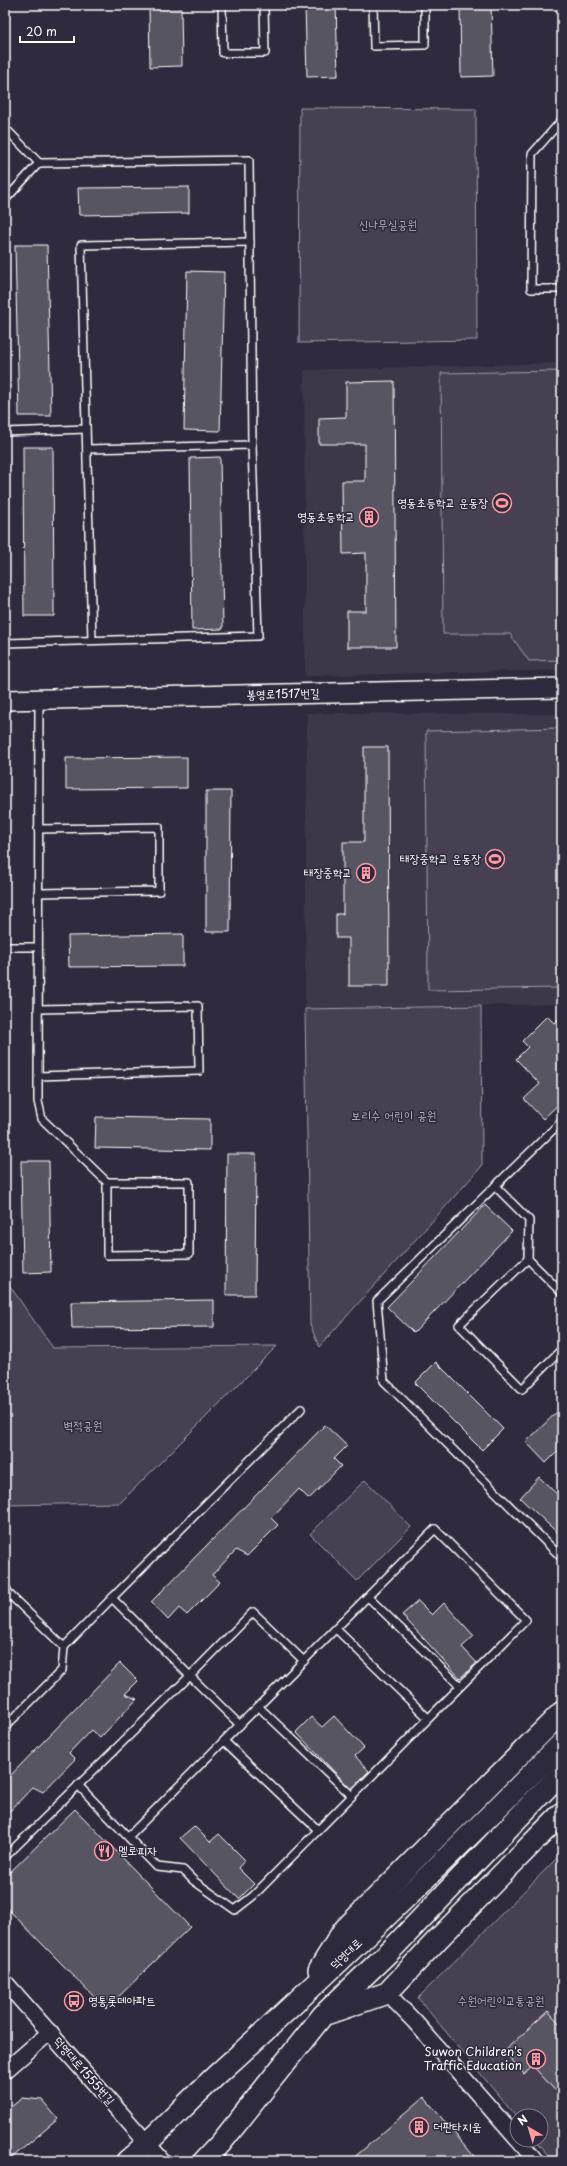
<svg xmlns="http://www.w3.org/2000/svg" width="567" height="2166" viewBox="0 0 567 2166" font-family="'Playpen Sans','Poor Story',sans-serif">
	<style>
		.built { fill: #3c3749 }
		.green { fill: #464152; stroke: #a2a0a8 }
		.building { fill: #595564; stroke: #fff }
		.lines { fill: none; stroke-linecap: round; stroke-linejoin: round }
		.service-casing { stroke: #fff; stroke-width: 10 }
		.minor-casing { stroke: #fff; stroke-width: 18 }
		.tertiary-casing { stroke: #fff; stroke-width: 22 }
		.secondary-casing { stroke: #fff; stroke-width: 24 }
		.service { stroke: #2f2a3d; stroke-width: 7 }
		.minor { stroke: #2f2a3d; stroke-width: 15 }
		.tertiary { stroke: #2f2a3d; stroke-width: 19 }
		.secondary { stroke: #2f2a3d; stroke-width: 21 }
		.labels { text-anchor: middle; stroke-width: 3; stroke-linejoin: round; paint-order: stroke }
		.park-label { font-size: 12px; fill: #b5b3ba; stroke: #2f2a3d }
		.poi-label { font-size: 12px; fill: #fff; stroke: #2f2a3d; text-anchor: end }
		.street-label { font-size: 12px; fill: #fff; stroke: #2f2a3d }
	</style>
	<rect width="100%" height="100%" fill="#2f2a3d"/>
	<filter id="ink" filterUnits="userSpaceOnUse"><feTurbulence type="fractalNoise" baseFrequency=".025" numOctaves="2"/><feDisplacementMap in="SourceGraphic" scale="8" xChannelSelector="R" yChannelSelector="G"/><feConvolveMatrix kernelMatrix="1 2 1 2 8 2 1 2 1" color-interpolation-filters="sRGB"/></filter>
	<g filter="url(#ink)">
		<g class="built">
			<polygon points="562,363 562,670 305,676 304,370"/>
			<polygon points="307,713 562,714 562,1004 305,1009"/>
		</g>
		<g class="green">
			<polygon points="300,108 476,109 477,340 299,343"/>
			<polygon points="562,371 562,660 529,661 510,634 443,634 441,373"/>
			<polygon points="562,728 562,988 428,990 426,731"/>
			<polygon points="481,1006 482,1166 319,1347 310,1324 305,1009"/>
			<polygon points="5,1279 53,1348 277,1346 120,1503 5,1505"/>
			<polygon points="365,1480 411,1527 357,1581 310,1534"/>
			<polygon points="562,1853 562,2161 553,2161 535,2140 541,2140 541,2116 517,2116 517,2118 418,1998"/>
		</g>
		<g class="building">
			<polygon points="149,5 181,5 182,66 150,67"/>
			<polygon points="305,5 336,5 338,76 307,77"/>
			<polygon points="460,5 491,5 493,76 461,77"/>
			<polygon points="189,187 189,213 79,215 78,188"/>
			<polygon points="15,245 47,245 51,416 19,416"/>
			<polygon points="187,271 224,272 220,431 184,430"/>
			<polygon points="394,381 396,647 347,647 347,611 366,611 366,553 343,554 342,481 365,481 365,444 319,444 319,418 346,417 346,382"/>
			<polygon points="23,447 53,447 54,616 24,616"/>
			<polygon points="220,457 223,629 192,630 190,458"/>
			<polygon points="364,747 388,747 389,986 349,986 349,938 336,938 336,914 343,914 343,842 364,842"/>
			<polygon points="187,757 187,788 66,789 66,758"/>
			<polygon points="206,791 231,791 230,932 206,932"/>
			<polygon points="183,934 183,966 69,967 68,936"/>
			<polygon points="547,1016 554,1023 562,1016 562,1101 543,1119 524,1099 540,1084 516,1059 528,1047 522,1041"/>
			<polygon points="96,1117 210,1119 210,1150 95,1148"/>
			<polygon points="227,1154 256,1154 255,1295 226,1295"/>
			<polygon points="21,1161 49,1161 51,1272 23,1273"/>
			<polygon points="485,1205 512,1231 414,1333 387,1307"/>
			<polygon points="214,1300 214,1327 72,1328 71,1302"/>
			<polygon points="436,1362 503,1429 482,1450 415,1383"/>
			<polygon points="562,1407 562,1447 546,1463 526,1442"/>
			<polygon points="325,1425 347,1446 334,1459 341,1466 309,1499 299,1489 271,1518 278,1525 247,1556 236,1550 212,1575 220,1582 187,1615 179,1608 168,1620 151,1602"/>
			<polygon points="539,1477 562,1499 562,1537 520,1498"/>
			<polygon points="418,1601 432,1615 444,1603 474,1636 462,1647 477,1663 460,1678 402,1615"/>
			<polygon points="120,1663 138,1681 125,1694 137,1699 100,1738 91,1730 69,1753 75,1759 43,1792 33,1787 5,1816 5,1781"/>
			<polygon points="334,1716 364,1748 355,1756 369,1771 351,1789 296,1732 311,1717 322,1727"/>
			<polygon points="75,1809 190,1927 106,2009 5,1906 5,1877"/>
			<polygon points="194,1826 210,1842 219,1834 245,1860 238,1868 254,1884 239,1899 180,1838"/>
			<polygon points="548,2011 562,2026 562,2098 533,2066 524,2074 504,2051"/>
			<polygon points="424,2097 478,2161 350,2161"/>
			<polygon points="22,2098 42,2100 58,2119 8,2161 5,2161 5,2112"/>
		</g>
		<g class="lines">
			<defs>
				<g id="service">
					<polyline points="222,5 223,53 265,53 264,5"/>
					<polyline points="373,5 374,46 425,45 425,5"/>
					<polyline points="562,120 532,154 531,289 562,289"/>
					<polyline points="5,132 9,132 39,163 5,200"/>
					<polyline points="5,432 86,429"/>
					<polyline points="87,449 252,445"/>
					<polyline points="92,640 81,245 250,242"/>
					<polyline points="5,643 258,636 252,445 249,160 39,163"/>
					<polyline points="39,700 38,1101 42,1119 107,1182 189,1182 189,1254 107,1255 107,1182"/>
					<polyline points="38,893 159,891 159,827 38,829"/>
					<polyline points="5,947 38,947"/>
					<polyline points="38,1076 199,1071 198,1006 38,1009"/>
					<polyline points="562,1121 377,1301 384,1381 562,1558"/>
					<polyline points="495,1186 529,1220 528,1259 459,1325 522,1389 562,1349"/>
					<polyline points="528,1259 562,1293"/>
					<polyline points="5,1586 9,1594"/>
					<polyline points="368,1597 460,1686"/>
					<polyline points="5,1598 9,1594 64,1647 112,1598 190,1676 5,1857"/>
					<polyline points="112,1598 301,1409"/>
					<polyline points="336,1629 428,1718"/>
					<polyline points="259,1707 352,1796"/>
					<polyline points="240,1725 190,1676 253,1612 304,1661"/>
					<polyline points="5,1727 62,1670 64,1647"/>
					<polyline points="224,1741 318,1830"/>
					<polyline points="78,1785 157,1867 183,1870 194,1881 235,1910 253,1896 526,1620 435,1529 128,1837"/>
				</g>
				<g id="minor">
					<polyline points="5,1982 163,2161"/>
					<polyline points="387,1993 415,2022 517,2139"/>
					<polyline points="5,2071 50,2032"/>
					<polyline points="518,2140 536,2161"/>
				</g>
				<polyline id="tertiary" points="5,700 562,688"/>
				<g id="secondary">
					<polyline points="319,1970 343,1931 562,1712"/>
					<polyline points="329,2013 387,1993 438,1939 562,1813"/>
					<path d="M 127,2161 C 160,2133 189,2100 221,2071 C 338,1965 451,1855 562,1743"/>
					<polyline points="204,2161 221,2143 323,2015 392,1949 562,1772"/>
				</g>
			</defs>
			<use href="#service" class="service-casing"/>
			<use href="#minor" class="minor-casing"/>
			<use href="#tertiary" class="tertiary-casing"/>
			<use href="#secondary" class="secondary-casing"/>
			<use href="#service" class="service"/>
			<use href="#minor" class="minor"/>
			<use href="#tertiary" class="tertiary"/>
			<use href="#secondary" class="secondary"/>
		</g>
	</g>
	<defs>
		<symbol id="stadium-ring" viewBox="-11 -11 22 22"><circle r="9.5" fill="#2f2a3d" stroke="#ff9aa2" stroke-width="1.5"/><path d="M0-5a6.5 5 0 1 0 0 10a6.5 5 0 1 0 0-10ZM-3.5-1.8h7v3.6h-7Z" fill="#ff9aa2"/></symbol>
		<symbol id="building-ring" viewBox="-11 -11 22 22"><circle r="9.5" fill="#2f2a3d" stroke="#ff9aa2" stroke-width="1.5"/><path d="M-4-6H4V6H1V3H-1V6H-4ZM-2.5-4.3h1.7v1.8h-1.7ZM.8-4.3h1.7v1.8H.8ZM-2.5-1h1.7V.8h-1.7ZM.8-1h1.7V.8H.8Z" fill="#ff9aa2"/></symbol>
		<symbol id="restaurant-ring" viewBox="-11 -11 22 22"><circle r="9.5" fill="#2f2a3d" stroke="#ff9aa2" stroke-width="1.5"/><path d="M-5-6h1v4h1v-4h1v4h1v-4h1v5L-1.5 .5V6h-2V.5L-5-1ZM5-6V6H3V1.5H1.5Q1.5-4 5-6Z" fill="#ff9aa2"/></symbol>
		<symbol id="bus-ring" viewBox="-11 -11 22 22"><circle r="9.5" fill="#2f2a3d" stroke="#ff9aa2" stroke-width="1.5"/><path d="M-5-6H5V4H4V6H2V4H-2V6H-4V4H-5ZM-3.5-4V0h7V-4ZM-3.5 1.2v1.5H-2V1.2ZM2 1.2v1.5H3.5V1.2Z" fill="#ff9aa2"/></symbol>
	</defs>
	<g fill-rule="evenodd">
		<use href="#stadium-ring" x="491" y="492" width="22" height="22"/>
		<use href="#building-ring" x="358" y="506" width="22" height="22"/>
		<use href="#stadium-ring" x="484" y="848" width="22" height="22"/>
		<use href="#building-ring" x="355" y="862" width="22" height="22"/>
		<use href="#restaurant-ring" x="93" y="1840" width="22" height="22"/>
		<use href="#bus-ring" x="63" y="1990" width="22" height="22"/>
		<use href="#building-ring" x="525" y="2048" width="22" height="22"/>
		<use href="#building-ring" x="408" y="2116" width="22" height="22"/>
	</g>
	<g class="labels">
		<g class="park-label">
			<text x="388" y="229">신나무실공원</text>
			<text x="394" y="1120">보리수 어린이 공원</text>
			<text x="83" y="1430">벽적공원</text>
			<text x="501" y="2005">수원어린이교통공원</text>
		</g>
		<g class="poi-label">
			<text x="488" y="507">영동초등학교 운동장</text>
			<text x="355" y="521">영동초등학교</text>
			<text x="481" y="863">태장중학교 운동장</text>
			<text x="352" y="877">태장중학교</text>
			<text x="118" y="1855" text-anchor="start">멜로피자</text>
			<text x="88" y="2005" text-anchor="start">영통롯데아파트</text>
			<text x="522" y="2056">Suwon Children's<tspan x="522" dy="14">Traffic Education</tspan></text>
			<text x="433" y="2131" text-anchor="start">더판타지움</text>
		</g>
		<g class="street-label">
			<text transform="translate(283 694) rotate(-1)" y="4">봉영로1517번길</text>
			<text transform="translate(346 1954) rotate(-44)" y="4">덕영대로</text>
			<text transform="translate(84 2071) rotate(49)" y="4">덕영대로1555번길</text>
		</g>
	</g>
	<rect width="567" height="2166" fill="none" stroke="#2f2a3d" stroke-width="20"/>
	<rect x="10" y="10" width="547" height="2146" fill="none" stroke="#fff" stroke-width="1.5" filter="url(#ink)"/>
	<g transform="translate(529 2128) rotate(322)"><circle r="19" fill="#2f2a3d" stroke="#827f8b"/>
	<path d="M0-3L7 15L0 10L-7 15Z" fill="#ff9aa2"/>
	<text y="-6" font-size="11" font-weight="bold" text-anchor="middle" fill="#ffffff">N</text>
	</g>
	<path d="M20 36v6h54v-6" fill="none" stroke="#ffffff" stroke-width="2"/>
	<text x="26" y="36" font-size="12" fill="#ffffff" stroke="#2f2a3d" stroke-width="3" paint-order="stroke">20 m</text>
</svg>
